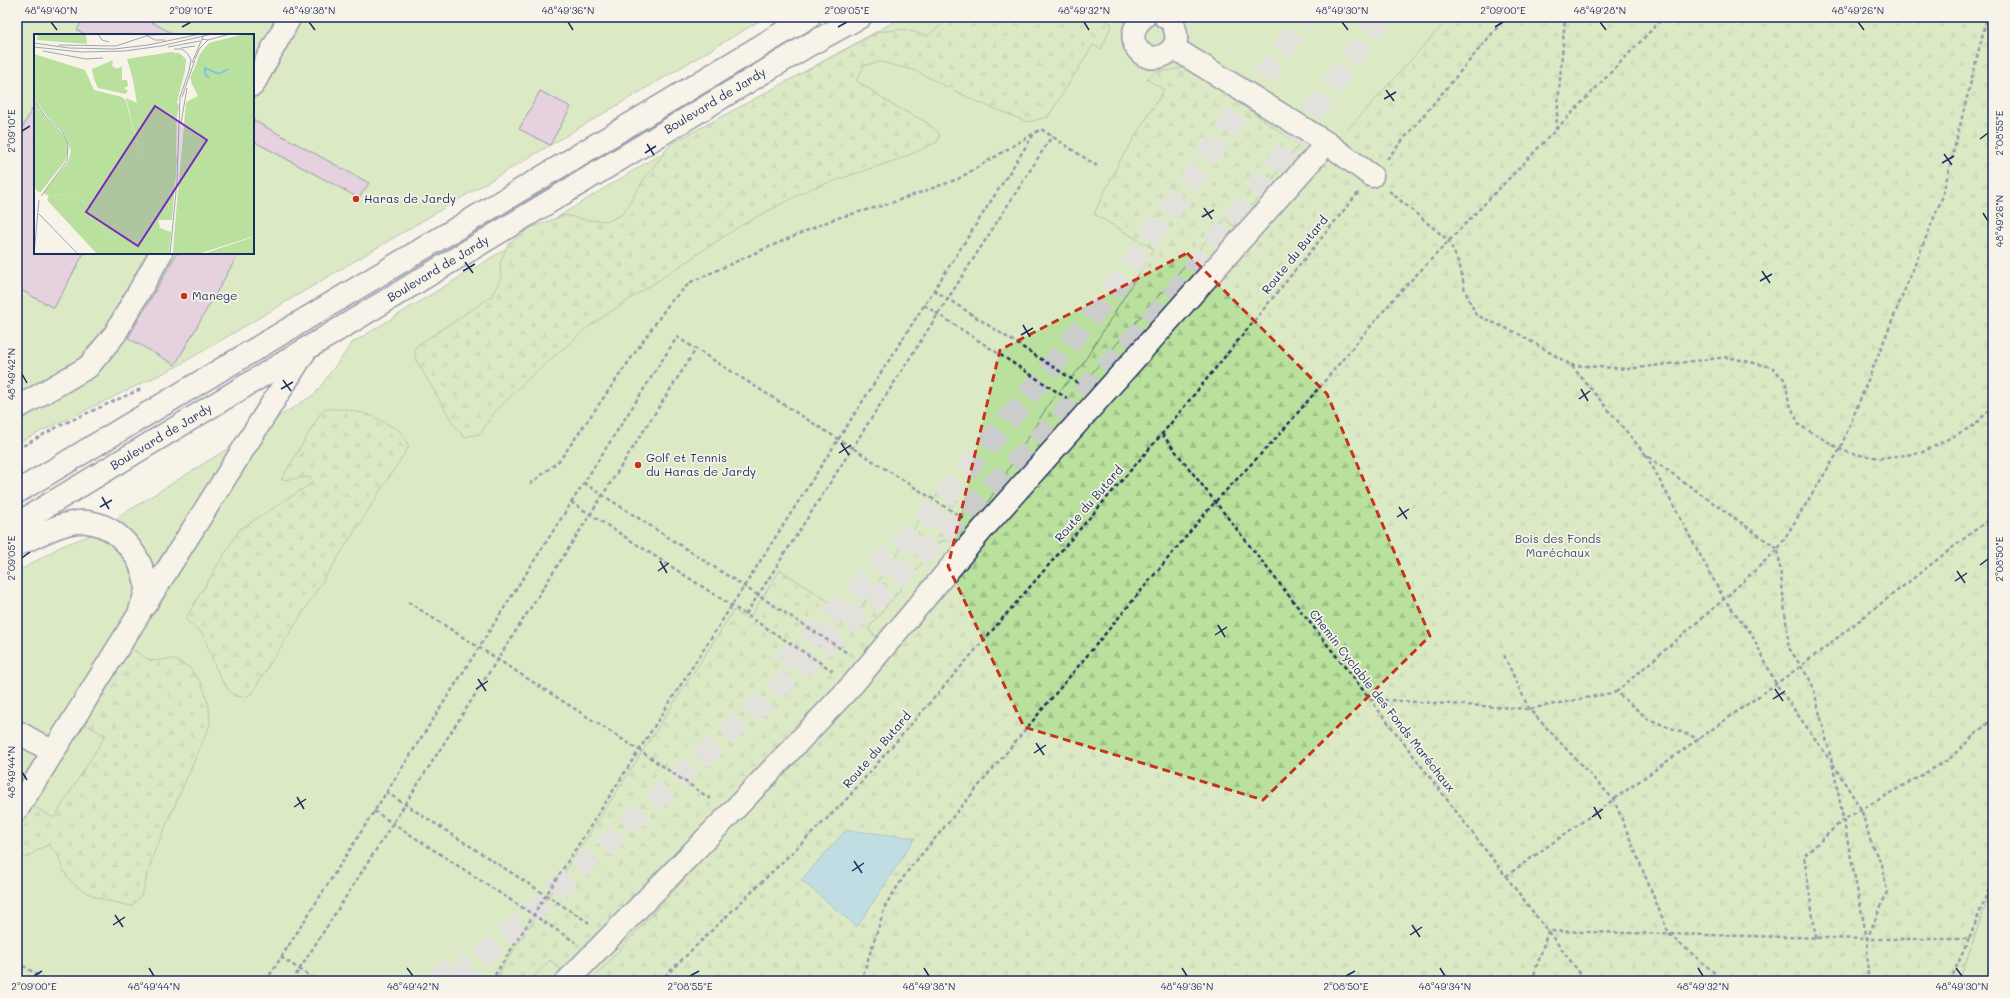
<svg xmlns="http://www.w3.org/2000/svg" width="2010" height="998" viewBox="0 0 2010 998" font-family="Mali,sans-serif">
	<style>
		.green { fill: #b9e09c; stroke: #6a887d; fill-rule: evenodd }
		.forest { fill: url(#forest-firs); stroke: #6a887d }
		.water { fill: #7fc4e0; stroke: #5788ac }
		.building { fill: #d0aad3; stroke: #1b2f5e }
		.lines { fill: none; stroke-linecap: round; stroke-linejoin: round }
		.highway-tunnel { stroke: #cbcccc; stroke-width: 22; stroke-dasharray: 22 11; stroke-linecap: butt }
		.minor-casing { stroke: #1b2f5e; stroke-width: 25 }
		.major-casing { stroke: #1b2f5e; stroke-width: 25 }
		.path { stroke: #1b2f5e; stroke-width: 2.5; stroke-dasharray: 4 3; stroke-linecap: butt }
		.minor { stroke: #f7f3e8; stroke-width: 22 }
		.major { stroke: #f7f3e8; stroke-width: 22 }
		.marked { fill: none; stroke: #c8321e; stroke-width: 3; stroke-dasharray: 8 5; stroke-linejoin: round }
		.ticks { fill: none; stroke: #1b2f5e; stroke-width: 1.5 }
		.poi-dot { fill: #c8321e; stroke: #f7f3e8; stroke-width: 1.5 }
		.labels { text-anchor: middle; stroke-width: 3.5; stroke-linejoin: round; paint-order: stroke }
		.street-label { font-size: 12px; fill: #1b2f5e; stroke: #f7f3e8 }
		.poi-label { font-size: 12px; fill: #1b2f5e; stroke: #f7f3e8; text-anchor: start }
		.park-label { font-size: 12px; fill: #3b526a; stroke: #f7f3e8 }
		.inset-river { fill: none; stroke: #7fc4e0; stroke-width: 2 }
		.inset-road { fill: none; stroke: #9fa5b1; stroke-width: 1 }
		.view { fill: #7b2cbf; fill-opacity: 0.15; stroke: #7b2cbf; stroke-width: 2 }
		.inset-edge { fill: none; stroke: #1b2f5e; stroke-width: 2 }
		.neatline { fill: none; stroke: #1b2f5e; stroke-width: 1.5 }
		.ticks-label { font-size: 10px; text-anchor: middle; fill: #1b2f5e }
	</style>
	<defs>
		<pattern id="forest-firs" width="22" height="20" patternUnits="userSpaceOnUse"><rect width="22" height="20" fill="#b9e09c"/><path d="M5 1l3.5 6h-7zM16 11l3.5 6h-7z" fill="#9ec089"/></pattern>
	</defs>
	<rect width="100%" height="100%" fill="#f7f3e8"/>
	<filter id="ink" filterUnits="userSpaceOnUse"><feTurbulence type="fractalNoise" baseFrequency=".025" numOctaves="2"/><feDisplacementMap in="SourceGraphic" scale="8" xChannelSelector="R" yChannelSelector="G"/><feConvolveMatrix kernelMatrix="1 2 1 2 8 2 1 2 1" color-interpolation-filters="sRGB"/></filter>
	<g filter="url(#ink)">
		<g class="green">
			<path d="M 17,17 L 766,17 L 176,367 L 17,443 ZM 35,35 L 253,35 L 253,253 L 35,253 Z"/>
			<polygon points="903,17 1464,17 604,981 17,981 17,572 60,547 88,536 315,394 352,343 698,131"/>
			<polygon points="1993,884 1993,981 1959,981"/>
		</g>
		<g class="forest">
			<polygon points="952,17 1100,17 1112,24 1101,50 1093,45 1048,117 1028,122 973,100 916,71 881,62 865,65 856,80 893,105 928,123 940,134 937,142 905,157 810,189 740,226 588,327 526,381 494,413 480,434 464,437 454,425 415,358 415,347 491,297 501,278 500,263 508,244 530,228 565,215 586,220 608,221 623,214 642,182 671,144 878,32 904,29 927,36"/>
			<polygon points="1450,17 1993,17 1993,884 1959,981 591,981 894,650 967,563 1248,239"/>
			<polygon points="1184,68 1199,75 1299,145 1235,227 1225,219 1091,374 1102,384 965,541 940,541 868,629 880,639 565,974 550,960 530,981 494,981 734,610 748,620 780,570 854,618 940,490 980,515 1050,402 1080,368 1154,249 1094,214 1119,162 1164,90 1147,79 1156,72"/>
			<polygon points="323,409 346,409 370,415 399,430 409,446 251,694 245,697 234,696 223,683 215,666 203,634 185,619 239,530 312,483 310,477 281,480"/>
			<path d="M 130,648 L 151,661 L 173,659 L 189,667 L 202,684 L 209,706 L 210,725 L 153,855 L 142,894 L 132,906 C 107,901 79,896 65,873 C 56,860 65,858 48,845 L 39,849 L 26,858 L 17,852 L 17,830 L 31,805 L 54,818 L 105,736 L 84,723 Z"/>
		</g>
		<polygon class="water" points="846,830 915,838 857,927 801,880"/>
		<g class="building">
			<polygon points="84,17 143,17 175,35 87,35 77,30"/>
			<polygon points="540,91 571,107 550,145 519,129"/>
			<polygon points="35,104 35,253 84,253 54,308 17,288 17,137"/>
			<polygon points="253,120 369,183 359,198 253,141"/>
			<polygon points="177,253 239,253 175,365 128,338"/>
		</g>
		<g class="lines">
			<g class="highway-tunnel">
				<polyline points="783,664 934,510 1018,408 1121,279 1305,17"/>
				<polyline points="436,981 464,956"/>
				<polyline points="456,981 892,584 1046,432 1166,304 1279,160 1380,17"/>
			</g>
			<defs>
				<g id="minor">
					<path d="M 1144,17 C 1118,38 1145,72 1170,51 C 1175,47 1177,40 1176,34 C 1175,27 1172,20 1165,17"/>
					<polyline points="1174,48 1327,143 1372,176"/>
					<polyline points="253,85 290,17"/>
					<polyline points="17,408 88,367 115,334 161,253"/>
					<path d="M 17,545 C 37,536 64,520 87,522 C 117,525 142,555 146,585 C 147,593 141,606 139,614 L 17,810"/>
					<polyline points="145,605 307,348"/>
					<polyline points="18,732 53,752"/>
					<polyline points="567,981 731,813 853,684 982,530 1327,143"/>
				</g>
				<g id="major">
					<polyline points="17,492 809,17"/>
					<polyline points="17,524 807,46 860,17"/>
				</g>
			</defs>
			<use href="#minor" class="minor-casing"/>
			<use href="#major" class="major-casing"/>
			<g class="path">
				<polyline points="1556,130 1565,17"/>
				<polyline points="1387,159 1506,17"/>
				<polyline points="1389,191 1449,241 1460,266 1465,291 1476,315 1517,333 1571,365 1646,455 1778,549 1789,648 1812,683 1832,762 1867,939 1969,939 1993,879"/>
				<polyline points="934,290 1081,385"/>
				<polyline points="924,305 1068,399"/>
				<polyline points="1571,365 1628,369 1727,357 1772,367 1785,380 1789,402 1799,425 1840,449 1853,454 1881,458 1921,453 1973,426 1993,407"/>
				<polyline points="1162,434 1370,699 1586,981"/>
				<polyline points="17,449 61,425 141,389"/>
				<polyline points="1646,455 1724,599 1751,633 1776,684 1830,760"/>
				<polyline points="584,483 849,654"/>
				<polyline points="530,484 560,460 671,301 691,282 757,252 834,219 888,204 958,179 1041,129 1097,166"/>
				<polyline points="571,502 833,671"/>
				<polyline points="408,602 639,750 712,800"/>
				<polyline points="746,614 1052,136"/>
				<polyline points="1504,655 1529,709 1614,800 1669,934 1724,981"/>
				<polyline points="1616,692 1724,599 1778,549 1840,449 1942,198 1987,17"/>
				<polyline points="1370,699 1529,709 1616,692 1648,719 1699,739"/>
				<polyline points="1833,764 1861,809 1872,846 1882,864 1887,892 1867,939 1868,981"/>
				<polyline points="386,792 591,924"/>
				<polyline points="374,811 575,942"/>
				<polyline points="1506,876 1801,666 1993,516"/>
				<polyline points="1816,938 1804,856 1843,820 1948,760 1993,718"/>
				<polyline points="281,957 317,981"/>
				<polyline points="17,962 47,981"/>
				<polyline points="266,981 677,337 963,518"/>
				<polyline points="292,981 696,349"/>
				<polyline points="491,981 1034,134"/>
				<polyline points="660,981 844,802 1162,434 1358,193"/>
				<polyline points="861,981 886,904 907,872 1214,503 1279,435 1397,295 1664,17"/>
				<polyline points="1532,981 1548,931 1867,939"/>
				<polyline points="1950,981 1969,939"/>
			</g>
			<use href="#minor" class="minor"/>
			<use href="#major" class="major"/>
		</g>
	</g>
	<path d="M0 0H2010V998H0ZM 1187,253 L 1327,394 L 1430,636 L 1263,800 L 1024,727 L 948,566 L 1000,350 Z" fill="#f7f3e8" fill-opacity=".55" fill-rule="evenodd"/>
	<path class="marked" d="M 1187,253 L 1327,394 L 1430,636 L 1263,800 L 1024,727 L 948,566 L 1000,350 Z"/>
	<path class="ticks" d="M 51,22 L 57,30M 309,22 L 315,30M 568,22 L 573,30M 1084,22 L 1089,30M 1342,22 L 1348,30M 1600,22 L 1606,30M 1858,22 L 1864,30M 182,27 L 191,22M 838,27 L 847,22M 1495,27 L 1503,22M 1386,90 L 1394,101M 1384,99 L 1396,92M 22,131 L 30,126M 1980,139 L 1988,133M 647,144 L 654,155M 645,153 L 656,146M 1944,154 L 1952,165M 1942,163 L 1954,156M 1204,208 L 1212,219M 1983,213 L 1988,221M 1202,217 L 1214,210M 465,262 L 473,273M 463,271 L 475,264M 1762,271 L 1770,283M 1760,281 L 1772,274M 1023,325 L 1030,337M 1021,335 L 1033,328M 22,374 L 27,383M 283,380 L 291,391M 281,389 L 293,382M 1581,389 L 1588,401M 1579,399 L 1590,391M 841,443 L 849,455M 839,453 L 851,445M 102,497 L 109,509M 100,507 L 112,500M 1399,507 L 1407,519M 1397,517 L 1409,509M 22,558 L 30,552M 660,561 L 667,573M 1980,565 L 1988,559M 658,571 L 669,563M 1957,571 L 1965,583M 1955,581 L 1967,573M 1218,625 L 1225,637M 1215,635 L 1227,627M 478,679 L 486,691M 476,689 L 488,681M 1775,689 L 1783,701M 1773,699 L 1785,691M 1036,743 L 1044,755M 1034,753 L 1046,745M 22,772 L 27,780M 297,797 L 304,809M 294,807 L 306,799M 1594,807 L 1601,819M 1592,817 L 1603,809M 854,861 L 862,873M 852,871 L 864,863M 115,915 L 123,927M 113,925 L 125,917M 1412,925 L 1420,937M 1410,935 L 1422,927M 149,968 L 154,976M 407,968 L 413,976M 924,968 L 929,976M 1182,968 L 1187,976M 1440,968 L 1445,976M 1698,968 L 1703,976M 1956,968 L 1962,976M 34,976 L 42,971M 690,976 L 699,971M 1346,976 L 1355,971"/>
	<g class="poi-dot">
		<circle cx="356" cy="199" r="4"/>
		<circle cx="184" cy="296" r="4"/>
		<circle cx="638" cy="465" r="4"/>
	</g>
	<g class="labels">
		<g class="street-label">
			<text transform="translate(715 101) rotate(-31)" y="4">Boulevard de Jardy</text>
			<text transform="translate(1295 255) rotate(-51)" y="4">Route du Butard</text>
			<text transform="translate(438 269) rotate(-31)" y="4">Boulevard de Jardy</text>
			<text transform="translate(161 437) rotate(-31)" y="4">Boulevard de Jardy</text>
			<text transform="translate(1089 504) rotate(-49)" y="4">Route du Butard</text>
			<text transform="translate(1382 701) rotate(52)" y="4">Chemin Cyclable des Fonds Maréchaux</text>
			<text transform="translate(877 750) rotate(-49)" y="4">Route du Butard</text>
		</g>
		<g class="poi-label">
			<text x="364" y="203">Haras de Jardy</text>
			<text x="192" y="300">Manege</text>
			<text x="646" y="462">Golf et Tennis<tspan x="646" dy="14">du Haras de Jardy</tspan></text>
		</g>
		<g class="park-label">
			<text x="1558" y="543">Bois des Fonds<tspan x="1558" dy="14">Maréchaux</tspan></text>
		</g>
	</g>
	<g transform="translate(34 34)">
		<rect width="220" height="220" fill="#f7f3e8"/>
		<path d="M 203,3 L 220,25 L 220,202 L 164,220 L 140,202 L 152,68 L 164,62 L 157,48 L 165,21 L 174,12 ZM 137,18 L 146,20 L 152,25 L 151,37 L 143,68 L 142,138 L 138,186 L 123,186 L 92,64 L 103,69 L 95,25 ZM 79,26 L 78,32 L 83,35 L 88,32 L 88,46 L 93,46 L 94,52 L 90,54 L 94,57 L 91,60 L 64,54 L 60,45 L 58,35 ZM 42,159 L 80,209 L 68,220 L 63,220 L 13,166 L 15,162 Z" fill="#b9e09c"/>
		<path d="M 4,0 L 52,0 L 53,10 L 3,6 ZM 210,0 L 220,0 L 220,28 L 207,20 L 207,15 L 199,8 L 191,9 L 179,14 L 188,16 L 181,20 L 176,15 L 171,17 L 164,27 L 158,47 L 156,44 L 168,17 L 175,9 ZM 137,18 L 146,20 L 149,22 L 145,27 L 140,25 L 132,29 L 127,20 ZM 0,20 L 51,36 L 60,56 L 88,63 L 92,67 L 126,194 L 137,198 L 135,220 L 68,220 L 80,209 L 42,159 L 15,162 L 9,159 L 34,128 L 37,117 L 29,96 L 13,83 L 0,63 ZM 118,21 L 102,27 L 99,45 L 93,25 ZM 211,42 L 220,49 L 220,54 L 205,49 L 204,47 L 209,47 ZM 187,53 L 220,59 L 220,62 L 169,60 L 167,58 L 184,56 ZM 0,66 L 11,84 L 27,97 L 33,108 L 34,117 L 31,127 L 6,159 L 0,154 ZM 143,68 L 145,73 L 142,87 L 134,70 ZM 128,78 L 135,91 L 132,93 L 128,93 L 121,82 ZM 99,85 L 100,85 L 104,92 L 116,124 L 117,128 L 112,130 L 115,139 L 113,140 L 121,158 L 125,157 L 130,164 L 121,170 L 109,131 ZM 134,95 L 141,109 L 137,113 L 128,96 ZM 140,116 L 143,125 L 141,151 L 139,161 L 134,164 L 132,156 L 140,150 L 134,151 L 136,137 L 134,117 ZM 140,202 L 162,218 L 164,220 L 139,220 ZM 220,202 L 220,220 L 169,220 L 216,204 Z" fill="#b9e09c"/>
		<path class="inset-river" d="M 175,44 L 171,40 L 171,34 L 185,40 L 194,35"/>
		<path class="inset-road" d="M 64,0 L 68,6 L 75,8M 110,0 L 121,6 L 131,6M 168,5 L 174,6 L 196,0M 0,9 L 35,14 L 80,15 L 114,11 L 166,0M 25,11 L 82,12 L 115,1 L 148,0M 0,13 L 47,18 L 91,17 L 127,12 L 178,0M 134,13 L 166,7M 147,14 L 161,12M 140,15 L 148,15 L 154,20 L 157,26 L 155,36M 9,17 L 52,25 L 69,24M 161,25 L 166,14 L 174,6M 158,29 L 170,0M 148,63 L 161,26M 0,65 L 12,84 L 28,96 L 34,111 L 33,127 L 7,162M 147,89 L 153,54M 5,180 L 44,220M 0,220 L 5,166M 136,220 L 143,147 L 146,63 L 156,34"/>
		<path class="view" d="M 121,72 L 173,106 L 104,212 L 52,178 Z"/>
		<rect width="220" height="220" class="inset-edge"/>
	</g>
	<rect width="2010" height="998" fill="none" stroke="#f7f3e8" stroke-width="44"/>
	<rect x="22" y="22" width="1966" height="954" class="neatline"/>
	<g class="ticks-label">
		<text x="51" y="14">48°49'40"N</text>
		<text x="191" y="14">2°09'10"E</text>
		<text x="309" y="14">48°49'38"N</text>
		<text x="568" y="14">48°49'36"N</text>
		<text x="847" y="14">2°09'05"E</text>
		<text x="1084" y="14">48°49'32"N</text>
		<text x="1342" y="14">48°49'30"N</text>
		<text x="1503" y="14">2°09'00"E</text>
		<text x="1600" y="14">48°49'28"N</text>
		<text x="1858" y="14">48°49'26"N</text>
		<text transform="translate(11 131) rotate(-90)" y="4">2°09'10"E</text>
		<text transform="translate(1999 133) rotate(-90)" y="4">2°08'55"E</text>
		<text transform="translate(1999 221) rotate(-90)" y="4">48°49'26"N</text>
		<text transform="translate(11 374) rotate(-90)" y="4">48°49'42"N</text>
		<text transform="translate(11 558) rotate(-90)" y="4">2°09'05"E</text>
		<text transform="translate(1999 559) rotate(-90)" y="4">2°08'50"E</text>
		<text transform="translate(11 772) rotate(-90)" y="4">48°49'44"N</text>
		<text x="34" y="990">2°09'00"E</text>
		<text x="154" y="990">48°49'44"N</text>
		<text x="413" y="990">48°49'42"N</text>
		<text x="690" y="990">2°08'55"E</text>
		<text x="929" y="990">48°49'38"N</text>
		<text x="1187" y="990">48°49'36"N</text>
		<text x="1346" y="990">2°08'50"E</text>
		<text x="1445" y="990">48°49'34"N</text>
		<text x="1703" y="990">48°49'32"N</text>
		<text x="1962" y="990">48°49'30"N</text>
	</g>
</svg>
